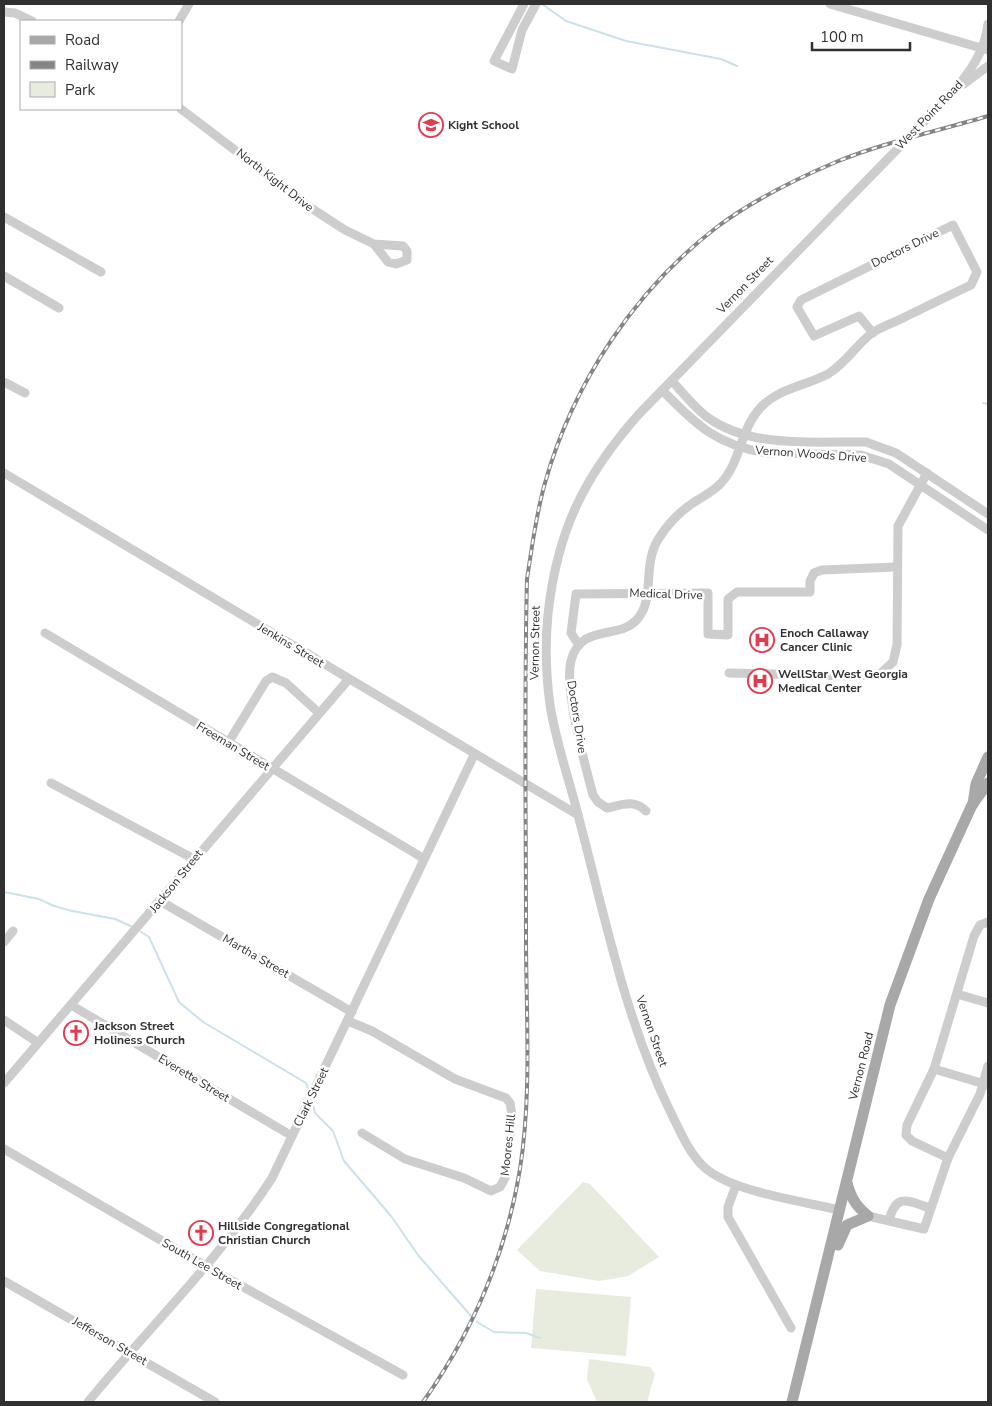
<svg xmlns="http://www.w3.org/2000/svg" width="992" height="1406" viewBox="0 0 992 1406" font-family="'Nunito Sans',sans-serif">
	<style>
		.green { fill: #e7ecdf }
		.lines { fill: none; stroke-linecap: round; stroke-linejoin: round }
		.stream { stroke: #cde1eb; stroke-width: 2 }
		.minor { stroke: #cdcdcd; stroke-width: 9 }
		.major { stroke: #a8a8a8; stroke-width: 11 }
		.rail-casing { stroke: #858585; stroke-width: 4 }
		.rail { stroke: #fff; stroke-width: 2; stroke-dasharray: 5.5; stroke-linecap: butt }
		.labels { text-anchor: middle; stroke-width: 5; stroke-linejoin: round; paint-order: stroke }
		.street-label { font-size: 12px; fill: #303030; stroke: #fff }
		.poi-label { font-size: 12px; font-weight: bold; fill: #303030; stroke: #fff; text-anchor: start }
	</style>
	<rect width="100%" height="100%" fill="#fff"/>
	<g class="green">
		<polygon points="583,1182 590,1184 659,1257 628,1276 599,1281 540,1271 517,1250"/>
		<polygon points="536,1289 631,1297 626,1356 531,1348"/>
		<polygon points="589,1359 650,1367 655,1374 647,1402 597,1402 587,1379"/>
	</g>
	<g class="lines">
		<g class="stream">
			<polyline points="542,4 566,21 626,41 721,59 737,66"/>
			<polyline points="983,403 988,404"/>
			<polyline points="4,892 39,899 54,906 72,911 115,919 133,927"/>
			<polyline points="141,932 149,937 179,1002 203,1022 306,1083 309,1091"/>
			<polyline points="313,1104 315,1113 333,1131 344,1161 391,1216 418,1255 471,1316"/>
			<polyline points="477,1322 494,1332 526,1333 540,1338"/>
		</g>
		<g class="minor">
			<polyline points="524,4 494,61 512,69 522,30 536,4"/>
			<polyline points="830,4 988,50"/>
			<polyline points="4,12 15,13 32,21"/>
			<polyline points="179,21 189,4"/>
			<polyline points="964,84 988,66"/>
			<polyline points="181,109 308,206 345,230 374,244 403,246 407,251 407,260 396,264 388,262 374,244"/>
			<polyline points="4,217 101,272"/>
			<polyline points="4,276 59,308"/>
			<path d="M 672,381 C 683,393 694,407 707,417 C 751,449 815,441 866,442 L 896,453 L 988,514"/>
			<polyline points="4,382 25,393"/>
			<path d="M 663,391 C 696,425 719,447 769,453 L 861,455 L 889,464 L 988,530"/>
			<polyline points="4,473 578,815"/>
			<polyline points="45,633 423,858"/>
			<polyline points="579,645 571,633 576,594 708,593 708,634 728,635 728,599 737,592 810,592 810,581 814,573 822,570 896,567"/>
			<polyline points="729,673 851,676 880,674 893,662 897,645 898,526 927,473"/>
			<polyline points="228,743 266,681 272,677 286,683 319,713"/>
			<polyline points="51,783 194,859"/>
			<path d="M 646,811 C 634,799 622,805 607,808 L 598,802 L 593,795 C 585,765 564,689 571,661 C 581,621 621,642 639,617 C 655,596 642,564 659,538 C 668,524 679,512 693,503 C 703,496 713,492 721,483 C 741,462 740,429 761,407 C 780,388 805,386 828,374 C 846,363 856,345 872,333 C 881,327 893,323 903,318 C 925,307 948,296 971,285 L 977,272 L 953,225 L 801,300 L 797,307 L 814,336 L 859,316 L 873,333"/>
			<polyline points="160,901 352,1012"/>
			<polyline points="4,942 13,931"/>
			<polyline points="957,994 988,1003"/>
			<polyline points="71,1005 292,1136"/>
			<polyline points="4,1020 37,1042"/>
			<polyline points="348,1021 372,1031 455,1079 506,1098 510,1103 512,1115 506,1176 500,1187 491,1191 464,1178 405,1159 362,1133"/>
			<polyline points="934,1069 988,1085"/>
			<polyline points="4,1083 348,680"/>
			<polyline points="4,1149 207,1267 403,1375"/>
			<polyline points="948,1158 912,1141 906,1135 907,1125 934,1069 974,936 980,925 988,922"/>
			<polyline points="736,1185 728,1207 728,1217 791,1328"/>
			<path d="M 839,1210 C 803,1201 731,1192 704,1167 C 689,1153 681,1133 672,1115 C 625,1021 605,916 578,815 C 569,779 556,743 550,705 C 546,675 545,644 548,614 C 557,531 584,476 639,414 L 952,93 C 969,73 985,52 988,24"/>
			<polyline points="868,1216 924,1229 948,1158 980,1094 988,1066"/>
			<path d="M 889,1221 C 896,1192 908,1201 930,1208"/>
			<polyline points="4,1281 215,1402"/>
			<path d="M 88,1402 C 149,1327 219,1260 272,1178 L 474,755"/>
		</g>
		<g class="major">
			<polyline points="973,804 976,784 988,757"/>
			<path d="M 847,1183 C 851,1198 856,1206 868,1216"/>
			<polyline points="838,1245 847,1225 868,1216"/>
			<polyline points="792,1402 890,1005 929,899 972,805 988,783"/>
		</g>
		<defs>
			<path id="rail" d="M 423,1402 C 472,1333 506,1254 520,1169 C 532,1093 526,1013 526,936 C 526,817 524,698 527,579 C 532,547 536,514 545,483 C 573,383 635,290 717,227 C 753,200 796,179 836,162 C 885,142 938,131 988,116"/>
		</defs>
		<use href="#rail" class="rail-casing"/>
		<use href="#rail" class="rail"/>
	</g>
	<defs>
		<symbol id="school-ring" viewBox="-11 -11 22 22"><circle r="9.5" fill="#fff" stroke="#de3c51" stroke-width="1.5"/><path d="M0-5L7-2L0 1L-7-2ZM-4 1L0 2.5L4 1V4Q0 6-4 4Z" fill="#de3c51"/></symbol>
		<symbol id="hospital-ring" viewBox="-11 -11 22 22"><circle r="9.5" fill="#fff" stroke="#de3c51" stroke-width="1.5"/><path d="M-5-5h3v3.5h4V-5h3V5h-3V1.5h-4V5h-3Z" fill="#de3c51"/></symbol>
		<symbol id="church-ring" viewBox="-11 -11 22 22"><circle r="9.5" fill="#fff" stroke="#de3c51" stroke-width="1.5"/><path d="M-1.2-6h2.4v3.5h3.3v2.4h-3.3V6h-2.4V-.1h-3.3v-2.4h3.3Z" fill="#de3c51"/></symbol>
	</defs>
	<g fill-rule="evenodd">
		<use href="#school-ring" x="417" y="111" width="28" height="28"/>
		<use href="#hospital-ring" x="748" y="626" width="28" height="28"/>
		<use href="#hospital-ring" x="746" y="667" width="28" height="28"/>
		<use href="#church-ring" x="62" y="1019" width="28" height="28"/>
		<use href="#church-ring" x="187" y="1219" width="28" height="28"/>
	</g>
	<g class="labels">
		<g class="street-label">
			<text transform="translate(929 115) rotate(-46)" y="4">West Point Road</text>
			<text transform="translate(275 180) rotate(38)" y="4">North Kight Drive</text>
			<text transform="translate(905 248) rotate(-26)" y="4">Doctors Drive</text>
			<text transform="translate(745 285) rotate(-46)" y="4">Vernon Street</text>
			<text transform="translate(811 454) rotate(4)" y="4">Vernon Woods Drive</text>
			<text transform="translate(666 594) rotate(2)" y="4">Medical Drive</text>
			<text transform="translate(535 643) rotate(-89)" y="4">Vernon Street</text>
			<text transform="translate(291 645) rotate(31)" y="4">Jenkins Street</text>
			<text transform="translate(577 717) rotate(81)" y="4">Doctors Drive</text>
			<text transform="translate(233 746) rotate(31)" y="4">Freeman Street</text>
			<text transform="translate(176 881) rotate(-51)" y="4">Jackson Street</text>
			<text transform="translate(256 956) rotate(30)" y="4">Martha Street</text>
			<text transform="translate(652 1031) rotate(71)" y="4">Vernon Street</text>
			<text transform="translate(861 1066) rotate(-76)" y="4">Vernon Road</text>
			<text transform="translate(194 1078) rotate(31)" y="4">Everette Street</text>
			<text transform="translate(311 1097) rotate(-64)" y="4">Clark Street</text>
			<text transform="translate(508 1145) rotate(-84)" y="4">Moores Hill</text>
			<text transform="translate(202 1264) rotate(30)" y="4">South Lee Street</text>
			<text transform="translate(110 1341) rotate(30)" y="4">Jefferson Street</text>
		</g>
		<g class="poi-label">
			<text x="448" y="129">Kight School</text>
			<text x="780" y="637">Enoch Callaway<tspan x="780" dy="14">Cancer Clinic</tspan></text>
			<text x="778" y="678">WellStar West Georgia<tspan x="778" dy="14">Medical Center</tspan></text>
			<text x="94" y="1030">Jackson Street<tspan x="94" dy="14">Holiness Church</tspan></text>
			<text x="218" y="1230">Hillside Congregational<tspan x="218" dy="14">Christian Church</tspan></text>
		</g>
	</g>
	<rect width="992" height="1406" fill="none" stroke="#303030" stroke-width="10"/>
	<rect x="20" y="20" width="162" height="90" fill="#ffffff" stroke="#acacac"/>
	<rect x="30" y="36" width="25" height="8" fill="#a8a8a8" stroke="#acacac"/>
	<text x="65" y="45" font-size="15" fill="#303030">Road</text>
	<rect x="30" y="61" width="25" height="8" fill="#858585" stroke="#acacac"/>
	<text x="65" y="70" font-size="15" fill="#303030">Railway</text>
	<rect x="30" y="82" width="25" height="15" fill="#e7ecdf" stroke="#acacac"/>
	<text x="65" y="95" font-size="15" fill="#303030">Park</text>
	<path d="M812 42v8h98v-8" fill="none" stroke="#303030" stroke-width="2.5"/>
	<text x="820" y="42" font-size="15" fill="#303030" stroke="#ffffff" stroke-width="4" paint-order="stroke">100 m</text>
</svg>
